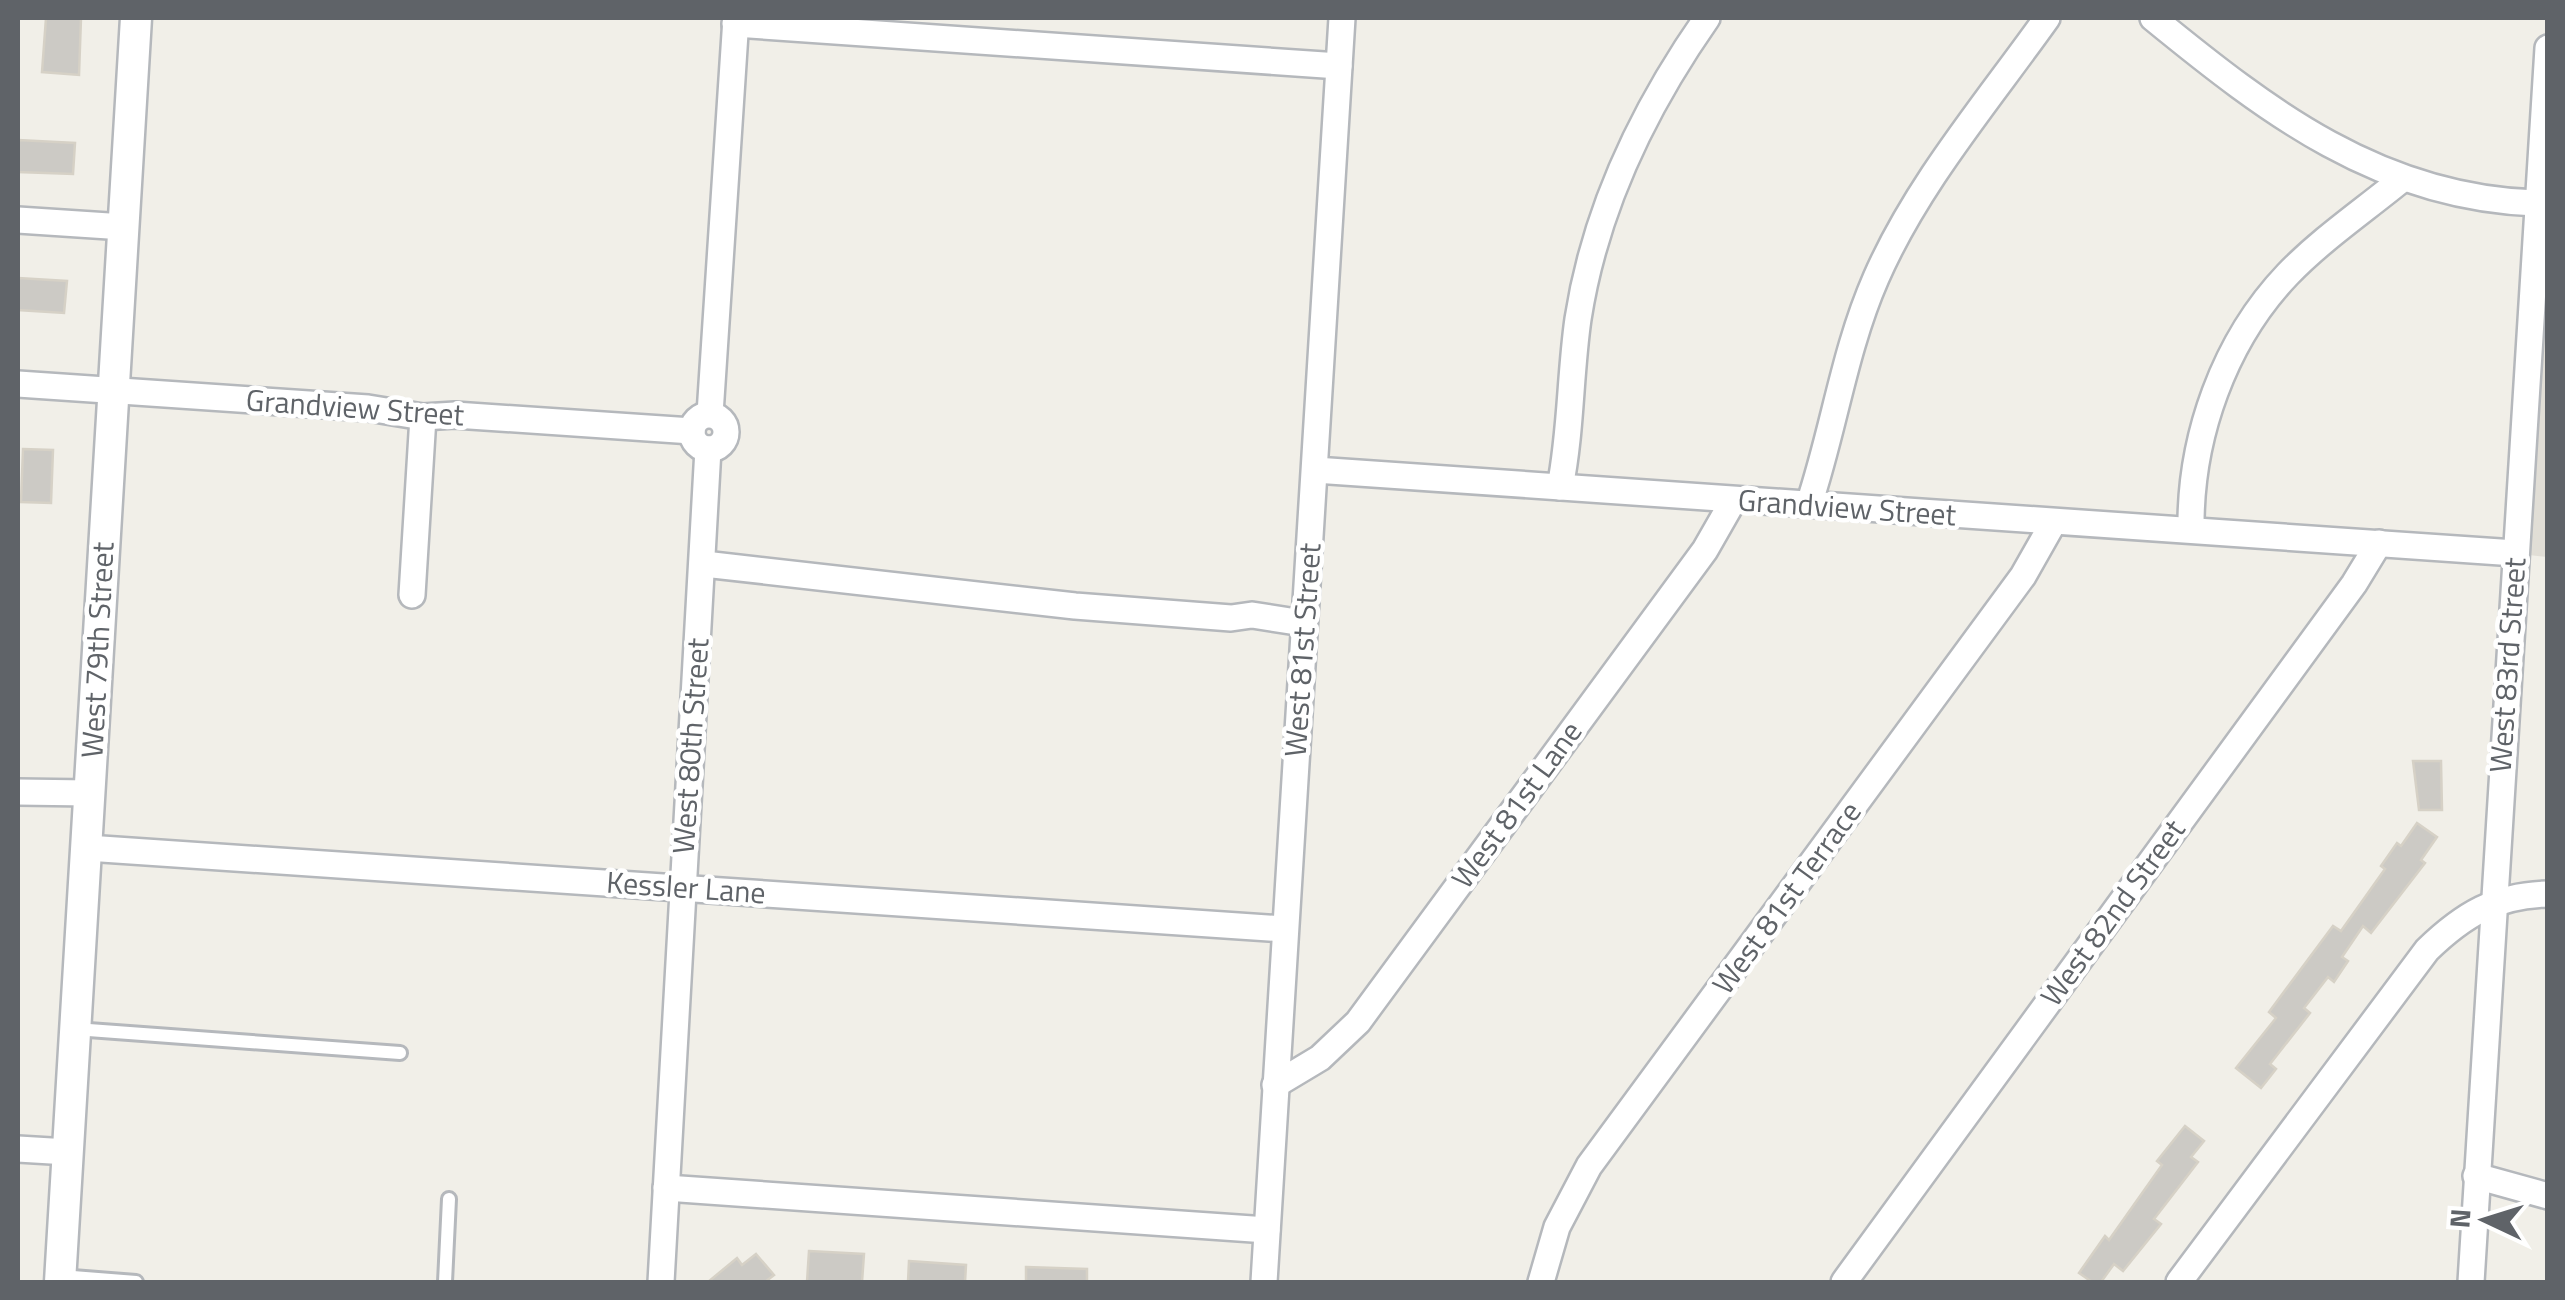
<svg xmlns="http://www.w3.org/2000/svg" width="2565" height="1300" viewBox="0 0 2565 1300" font-family="'Titillium Web',sans-serif">
	<style>
		.education { fill: #e1ded6 }
		.building { fill: #cccac5; stroke: #d6d1c6; stroke-width: 2.5 }
		.lines { fill: none; stroke-linecap: round; stroke-linejoin: round }
		.service-casing { stroke: #b5b8bc; stroke-width: 18 }
		.minor-casing { stroke: #b5b8bc; stroke-width: 30 }
		.tertiary-casing { stroke: #b5b8bc; stroke-width: 35 }
		.service { stroke: #fff; stroke-width: 12 }
		.minor { stroke: #fff; stroke-width: 25 }
		.tertiary { stroke: #fff; stroke-width: 30 }
		.labels { text-anchor: middle; stroke-width: 9; stroke-linejoin: round; paint-order: stroke }
		.street-label { font-size: 30px; fill: #5f6368; stroke: #fff }
	</style>
	<rect width="100%" height="100%" fill="#f1efe8"/>
	<polygon class="education" points="2547,279 2547,557 2529,555"/>
	<g class="building">
		<polygon points="46,18 81,18 79,75 42,72"/>
		<polygon points="18,140 75,143 73,174 18,172"/>
		<polygon points="18,278 67,281 64,313 18,310"/>
		<polygon points="23,449 53,450 51,503 21,502"/>
		<polygon points="2413,761 2441,761 2442,810 2419,810"/>
		<polygon points="2417,823 2437,837 2421,860 2425,863 2371,933 2363,926 2342,957 2348,961 2334,982 2328,977 2304,1008 2310,1013 2270,1064 2276,1069 2261,1088 2236,1068 2276,1018 2269,1012 2333,926 2341,931 2385,869 2381,866 2397,843 2401,846"/>
		<polygon points="2185,1126 2204,1141 2191,1157 2198,1162 2154,1219 2161,1224 2123,1271 2114,1264 2101,1282 2092,1282 2079,1273 2105,1236 2109,1240 2162,1165 2157,1161"/>
		<polygon points="809,1251 864,1254 862,1282 807,1282"/>
		<polygon points="756,1254 774,1275 765,1282 708,1282 737,1258 742,1265"/>
		<polygon points="909,1261 966,1265 965,1282 908,1282"/>
		<polygon points="1026,1267 1087,1269 1087,1282 1026,1282"/>
	</g>
	<g class="lines">
		<defs>
			<g id="service">
				<polyline points="75,1029 400,1053"/>
				<polyline points="60,1276 136,1282"/>
				<polyline points="445,1282 449,1199"/>
			</g>
			<g id="minor">
				<path d="M 2153,18 C 2268,112 2380,198 2536,203"/>
				<polyline points="735,24 1339,66"/>
				<polyline points="18,220 124,227"/>
				<polyline points="18,384 368,408 423,417 455,415 692,431"/>
				<polyline points="710,414 736,18"/>
				<circle cx="709" cy="432" r="17"/>
				<polyline points="1315,470 2515,553"/>
				<path d="M 1560,487 C 1571,433 1570,375 1578,319 C 1595,209 1644,108 1707,18"/>
				<path d="M 1809,504 C 1834,429 1844,351 1876,278 C 1917,184 1988,101 2047,18"/>
				<path d="M 2191,529 C 2190,437 2224,341 2288,274 C 2322,239 2363,211 2401,180"/>
				<polyline points="704,564 1075,606 1231,618 1252,615 1303,623"/>
				<polyline points="412,595 423,417"/>
				<polyline points="18,792 89,793"/>
				<polyline points="87,848 1284,929"/>
				<polyline points="1275,1085 1320,1058 1358,1022 1705,550 1733,501"/>
				<polyline points="18,1149 68,1152"/>
				<polyline points="2476,1176 2548,1196"/>
				<polyline points="666,1188 1267,1230"/>
				<polyline points="661,1282 708,449"/>
				<polyline points="1264,1282 1342,18"/>
				<polyline points="1541,1282 1557,1227 1589,1166 2023,576 2053,523"/>
				<polyline points="1844,1282 2354,584 2379,543"/>
				<path d="M 2179,1282 L 2427,950 C 2463,915 2496,895 2548,894"/>
				<polyline points="2471,1282 2548,48"/>
			</g>
			<polyline id="tertiary" points="60,1282 136,18"/>
		</defs>
		<use href="#service" class="service-casing"/>
		<use href="#minor" class="minor-casing"/>
		<use href="#tertiary" class="tertiary-casing"/>
		<use href="#service" class="service"/>
		<use href="#minor" class="minor"/>
		<use href="#tertiary" class="tertiary"/>
	</g>
	<g class="labels">
		<g class="street-label">
			<text transform="translate(355 408) rotate(4)" y="10">Grandview Street</text>
			<text transform="translate(1847 508) rotate(4)" y="10">Grandview Street</text>
			<text transform="translate(98 650) rotate(-87)" y="10">West 79th Street</text>
			<text transform="translate(1303 650) rotate(-86)" y="10">West 81st Street</text>
			<text transform="translate(2508 665) rotate(-86)" y="10">West 83rd Street</text>
			<text transform="translate(691 746) rotate(-86)" y="10">West 80th Street</text>
			<text transform="translate(1517 805) rotate(-54)" y="10">West 81st Lane</text>
			<text transform="translate(686 888) rotate(4)" y="10">Kessler Lane</text>
			<text transform="translate(1787 898) rotate(-54)" y="10">West 81st Terrace</text>
			<text transform="translate(2113 913) rotate(-54)" y="10">West 82nd Street</text>
		</g>
	</g>
	<rect width="2565" height="1300" fill="none" stroke="#5f6368" stroke-width="40"/>
	<g transform="translate(2485 1220) rotate(274)" stroke="#ffffff" stroke-width="8" paint-order="stroke">
	<path d="M0-8L18 38L0 25L-18 38Z" fill="#5f6368"/>
	<text y="-15" font-size="28" font-weight="bold" text-anchor="middle" fill="#5f6368">N</text>
	</g>
</svg>
